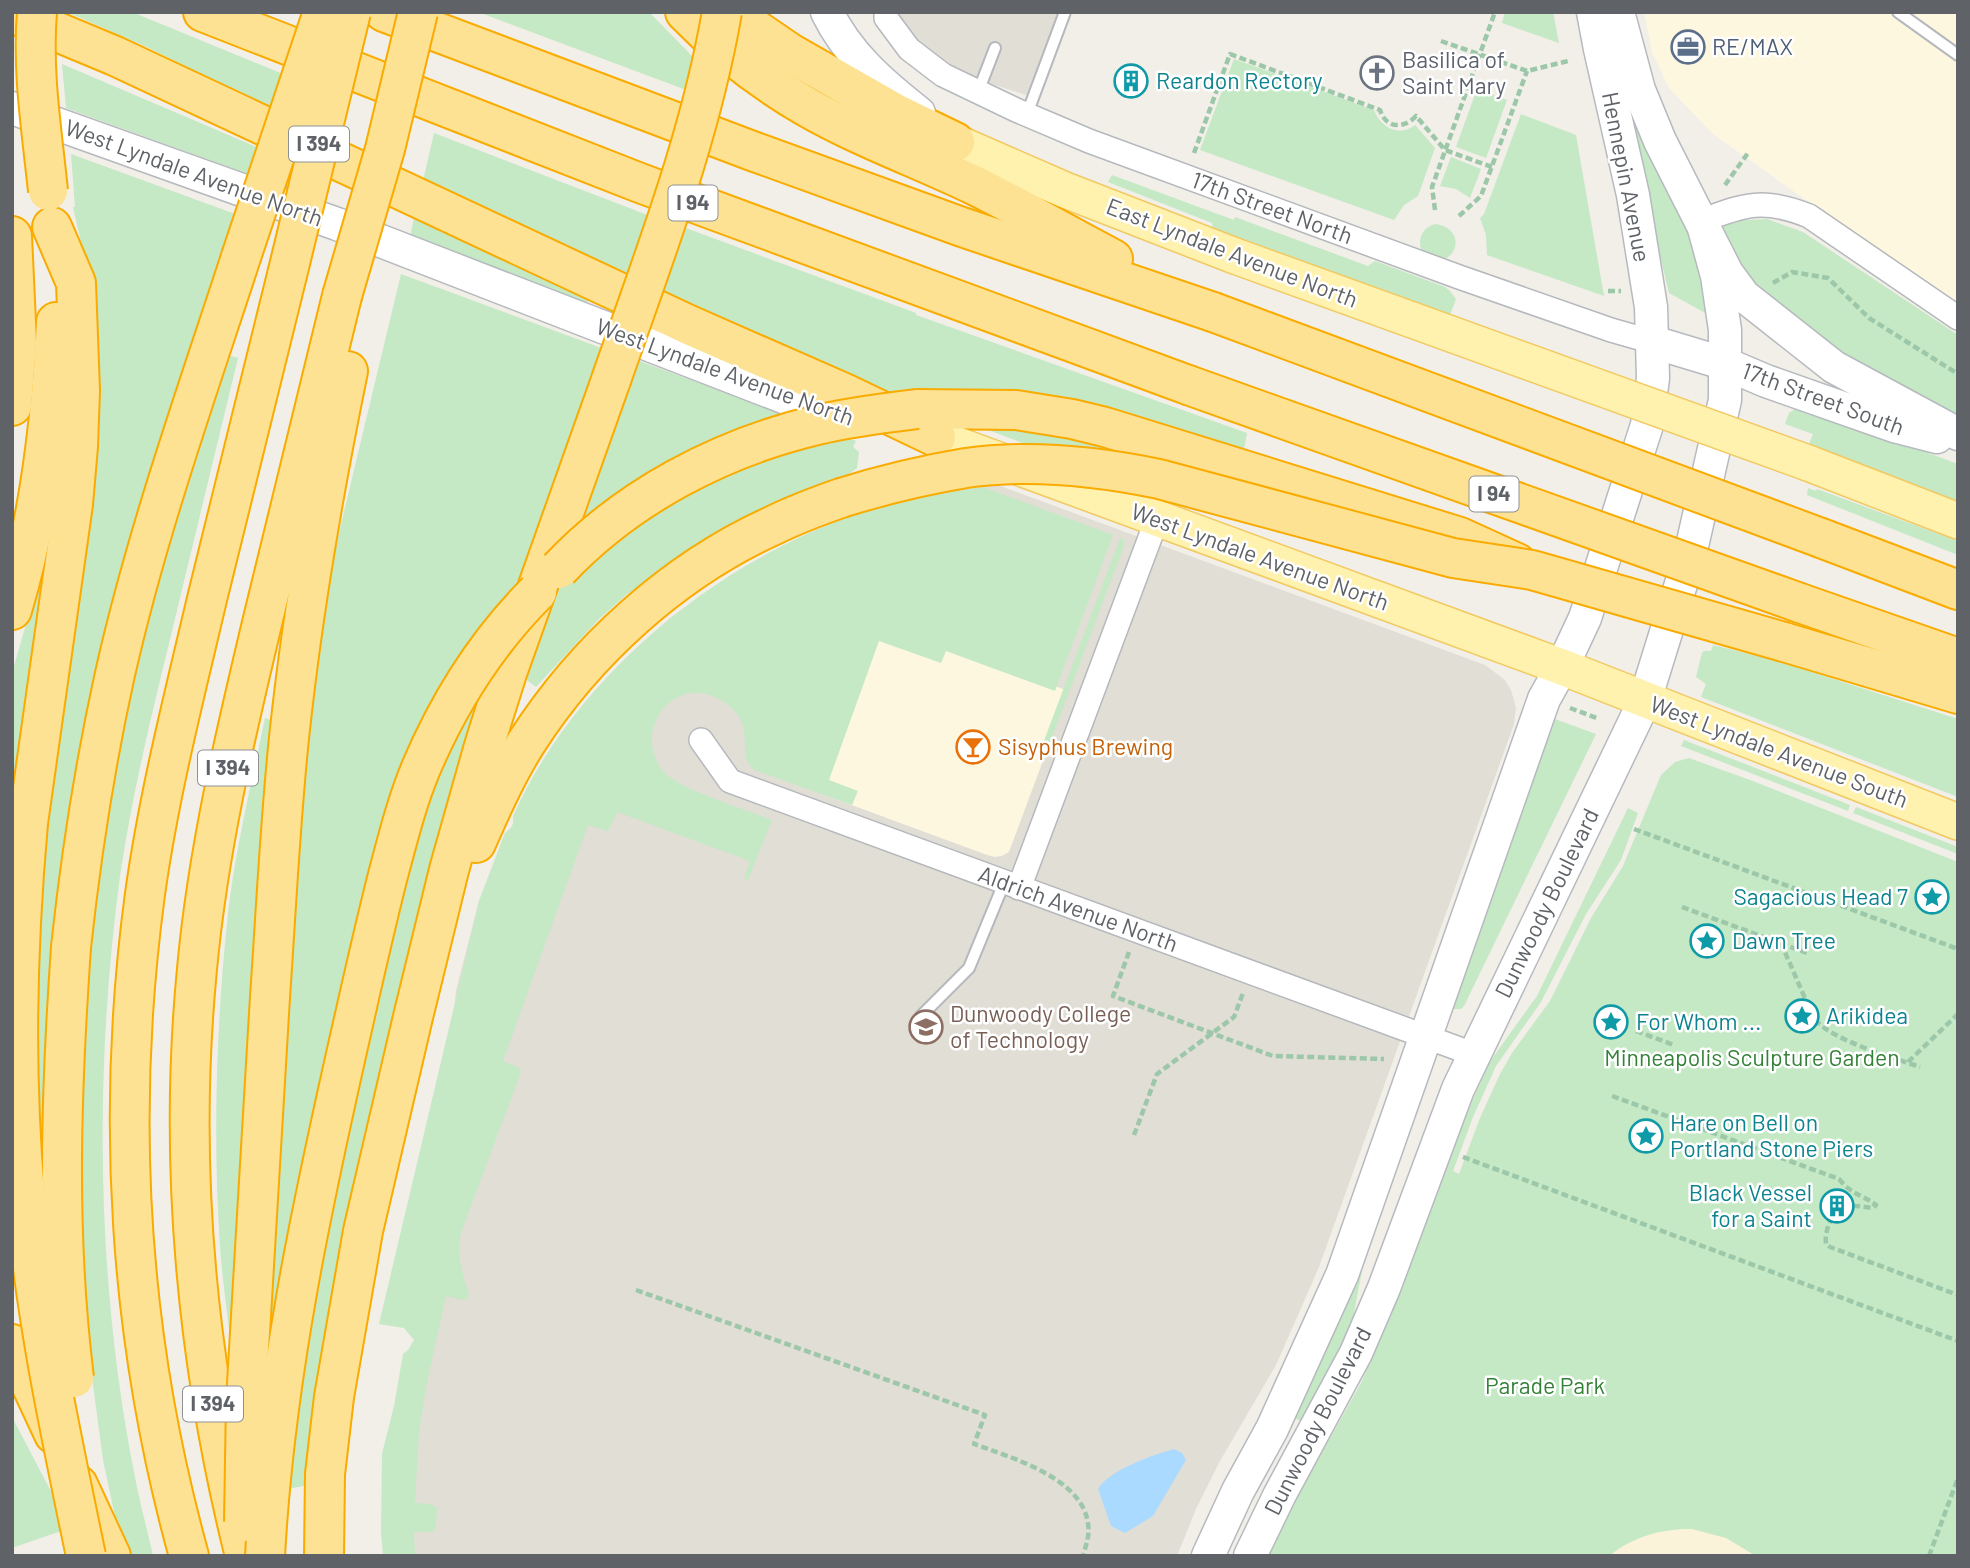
<svg xmlns="http://www.w3.org/2000/svg" width="1970" height="1568" viewBox="0 0 1970 1568" font-family="Barlow,sans-serif">
	<style>
		.commercial { fill: #fef7e0 }
		.education { fill: #e1ded6; fill-rule: evenodd }
		.green { fill: #c5e8c5 }
		.sand { fill: #fbf3d9 }
		.water { fill: #aadaff }
		.lines { fill: none; stroke-linecap: round; stroke-linejoin: round }
		.lane-casing { stroke: #b5b8bc; stroke-width: 14 }
		.street-casing { stroke: #b5b8bc; stroke-width: 26 }
		.secondary-casing { stroke: #b6babf; stroke-width: 35 }
		.primary-casing { stroke: #f2c960; stroke-width: 38 }
		.highway-casing { stroke: #f9ab00; stroke-width: 42 }
		.path { stroke: #9cc7a9; stroke-width: 4.5; stroke-dasharray: 7 3.5; stroke-linecap: butt }
		.lane { stroke: #fff; stroke-width: 10 }
		.street { stroke: #fff; stroke-width: 23 }
		.secondary { stroke: #fff; stroke-width: 32 }
		.primary { stroke: #fff2af; stroke-width: 35 }
		.highway { stroke: #fde293; stroke-width: 38 }
		.primary-bridge-casing { stroke: #f2c960; stroke-width: 38; stroke-linecap: butt }
		.highway-bridge-casing { stroke: #f9ab00; stroke-width: 42; stroke-linecap: butt }
		.primary-bridge { stroke: #fff2af; stroke-width: 35 }
		.highway-bridge { stroke: #fde293; stroke-width: 38 }
		.labels { text-anchor: middle; stroke-width: 5; stroke-linejoin: round; paint-order: stroke }
		.shield { fill: #fff; stroke: #8f9295; stroke-width: 2 }
		.shield-label { font-size: 21px; font-weight: bold; fill: #5f6368 }
		.service-label { font-size: 23px; fill: #4e5e75; stroke: #fff; text-anchor: start }
		.worship-label { font-size: 23px; fill: #5b616d; stroke: #fff; text-anchor: start }
		.culture-label { font-size: 23px; fill: #0d838f; stroke: #fff; text-anchor: start }
		.street-label { font-size: 23px; fill: #5f6368; stroke: #fff }
		.food-label { font-size: 23px; fill: #c56008; stroke: #fff; text-anchor: start }
		.education-label { font-size: 23px; fill: #785e54; stroke: #fff; text-anchor: start }
		.park-label { font-size: 23px; fill: #348238; stroke: #fff }
	</style>
	<rect width="100%" height="100%" fill="#f1efe8"/>
	<g class="commercial">
		<polygon points="1644,12 1958,12 1958,308 1713,134 1669,88 1652,52"/>
		<polygon points="877,634 942,646 1069,691 1009,852 1002,856 995,857 987,855 819,793"/>
	</g>
	<g class="education">
		<polygon points="900,12 1059,12 1029,96 950,70 903,29 899,18"/>
		<path d="M 998,485 L 1485,665 L 1505,680 L 1511,690 L 1516,708 L 1514,724 L 1319,1267 L 1276,1365 L 1220,1461 L 1196,1509 L 1177,1556 L 393,1556 L 427,1328 L 456,990 L 479,901 L 505,833 L 512,828 L 514,824 L 513,816 L 535,775 L 552,746 L 585,702 L 627,657 L 670,618 L 731,575 L 777,549 L 847,517 L 889,505 L 950,491 ZM 877,634 L 943,646 L 1069,691 L 1009,852 L 1002,856 L 995,857 L 987,855 L 819,793 Z"/>
	</g>
	<g class="green">
		<polygon points="67,12 132,12 283,74 272,110 149,48"/>
		<polygon points="478,12 649,12 696,60 689,91"/>
		<polygon points="1505,12 1553,12 1559,43 1502,23"/>
		<path d="M 1234,59 L 1374,110 C 1380,127 1399,138 1415,125 L 1435,148 L 1418,196 L 1404,205 L 1394,220 L 1200,150 Z"/>
		<polygon points="62,64 259,148 251,175 66,108"/>
		<polygon points="1477,89 1507,100 1486,158 1456,147"/>
		<polygon points="1521,114 1576,135 1604,296 1487,255 1486,235 1480,218 1484,214"/>
		<polygon points="1637,122 1683,214 1702,269 1709,315 1669,293 1643,184 1631,124"/>
		<polygon points="434,133 650,216 629,279 423,181"/>
		<polygon points="71,154 238,215 142,518 42,1235 30,1011 83,251 73,207 75,207"/>
		<polygon points="1451,157 1481,169 1470,198 1456,189 1440,186"/>
		<polygon points="1112,175 1234,220 1235,217 1368,266 1375,261 1445,287 1450,291 1456,299 1450,315 1213,228 1212,223 1108,182"/>
		<polygon points="414,217 589,298 585,308 410,238"/>
		<polygon points="1767,219 1803,232 1958,335 1958,414 1925,401 1823,342 1744,279 1730,253 1721,226 1730,221"/>
		<path d="M 1435,224 C 1457,226 1464,250 1443,260 L 1422,252 C 1417,239 1422,228 1435,224 Z"/>
		<polygon points="683,227 916,313 916,315 1247,433 1243,455 900,396 809,359 658,291"/>
		<polygon points="401,274 604,349 521,584 462,657 268,1341 299,811 324,603 336,545"/>
		<path d="M 225,354 L 238,358 C 216,449 194,540 172,631 C 152,713 132,794 120,876 C 94,1071 96,1279 134,1472 C 139,1500 147,1528 153,1556 L 132,1556 L 115,1516 L 103,1460 L 86,1332 L 79,1157 L 85,982 L 110,784 L 148,615 Z"/>
		<polygon points="634,359 791,417 573,533"/>
		<polygon points="1795,409 1809,415 1817,412 1958,464 1958,506 1807,449 1813,434 1785,424 1789,413"/>
		<polygon points="978,426 1023,430 1073,438 1171,466 1044,451"/>
		<polygon points="845,437 856,441 853,447 859,452 857,468 849,474 849,478 704,542 677,558 626,595 599,619 536,687 523,677 548,600 582,567 653,514 713,480 792,450"/>
		<path d="M 983,487 L 1113,535 L 1055,691 L 946,651 L 941,663 L 879,641 L 829,780 L 858,791 L 852,805 L 754,770 C 734,754 761,722 719,699 C 673,673 629,733 665,773 C 680,789 747,810 772,820 L 747,882 L 744,877 L 750,861 L 617,812 L 608,831 L 588,825 L 503,1061 L 518,1067 L 521,1072 L 461,1233 C 456,1255 462,1273 469,1294 L 467,1299 L 463,1300 L 446,1296 L 427,1382 L 419,1432 L 415,1503 L 431,1504 L 437,1508 L 436,1527 L 433,1532 L 414,1532 L 415,1556 L 383,1556 L 381,1533 L 382,1454 L 394,1406 L 403,1354 L 408,1350 L 414,1340 L 404,1328 L 379,1324 L 479,901 L 505,833 C 512,828 514,825 513,816 C 574,680 709,567 849,517 C 892,501 937,493 983,487 Z"/>
		<polygon points="1808,488 1816,491 1817,489 1958,541 1958,555 1807,495"/>
		<polygon points="1120,538 1123,539 1124,546 1048,748 1042,746"/>
		<polygon points="37,586 49,590 12,819 12,673"/>
		<polygon points="1713,645 1777,661 1958,719 1958,797 1701,697 1706,684 1696,677 1702,653 1704,651 1711,651"/>
		<polygon points="491,673 322,1354 312,1408 304,1486 287,1489 311,1299 412,840 444,751"/>
		<path d="M 265,718 L 278,722 L 233,1364 C 229,1325 223,1286 220,1247 C 213,1140 216,1030 227,923 C 234,854 251,786 265,718 Z"/>
		<polygon points="1552,718 1596,734 1464,1006 1461,1009 1454,1009 1452,1007"/>
		<polygon points="1684,740 1850,805 1848,811 1681,746"/>
		<polygon points="1689,758 1750,780 1958,862 1958,1556 1268,1556 1281,1526 1361,1383 1391,1316 1449,1158 1476,1092 1491,1060 1537,996 1628,808 1638,813 1621,860 1586,914 1541,1002 1496,1066 1473,1117 1453,1171 1459,1174 1480,1118 1500,1074 1512,1053 1550,1001 1591,918 1623,866 1661,775 1675,762"/>
		<polygon points="1856,807 1958,847 1958,854 1853,813"/>
		<polygon points="1366,1249 1353,1319 1325,1378 1301,1421 1294,1418"/>
		<polygon points="12,1417 55,1499 61,1531 12,1548"/>
	</g>
	<path class="sand" d="M 1692,1529 L 1726,1538 L 1756,1556 L 1609,1556 C 1634,1536 1661,1529 1692,1529 Z"/>
	<path class="water" d="M 1174,1449 L 1182,1453 L 1186,1460 L 1153,1516 L 1125,1533 L 1111,1526 L 1098,1489 C 1109,1470 1153,1455 1174,1449 Z"/>
	<g class="lines">
		<defs>
			<g id="lane">
				<polyline points="1898,12 1958,55"/>
				<polyline points="978,92 995,48"/>
				<polyline points="1027,114 1065,12"/>
				<polyline points="921,1016 969,968 1004,883"/>
			</g>
			<g id="street">
				<polyline points="886,12 886,18 909,49 943,75 1016,110 1089,141 1459,277 1611,330 1653,342"/>
				<path d="M 1702,221 C 1744,204 1765,198 1809,216 L 1958,318"/>
				<polyline points="701,740 730,781 1473,1054"/>
				<polyline points="1019,888 1157,519"/>
			</g>
			<g id="secondary">
				<path d="M 827,12 C 848,55 882,84 919,113"/>
				<polyline points="1618,12 1639,90 1660,141 1727,273 1744,296 1834,367 1958,434"/>
				<polyline points="12,108 337,224 835,417 850,420"/>
				<polyline points="1653,342 1726,364 1766,381 1894,426 1937,437"/>
				<polyline points="1208,1556 1238,1491 1272,1429 1342,1275 1544,699 1562,667 1585,618 1647,425 1653,378 1651,307 1633,195 1600,49 1593,12"/>
				<polyline points="1250,1556 1279,1496 1356,1353 1384,1288 1458,1089 1645,700 1690,555 1725,400 1725,330 1717,276 1702,221"/>
			</g>
			<g id="primary">
				<polyline points="955,142 1065,190 1235,256"/>
				<polyline points="936,437 1562,667 1958,822"/>
				<polyline points="1808,463 1958,521"/>
			</g>
			<g id="highway">
				<polyline points="203,12 640,183 1188,385"/>
				<polyline points="384,12 755,152 962,227 1213,312"/>
				<path d="M 685,12 C 721,49 762,81 807,107 C 861,138 920,159 976,186 C 1022,209 1067,235 1113,259"/>
				<polyline points="735,12 752,27 790,53 895,113 955,142"/>
				<polyline points="12,13 115,56 689,325 844,393 936,437"/>
				<polyline points="12,236 17,344 12,406"/>
				<polyline points="917,409 1016,410 1072,419 1105,427 1460,537 1517,563"/>
				<polyline points="1821,538 1958,590"/>
				<polyline points="1800,603 1958,658"/>
				<path d="M 12,610 C 40,517 51,419 56,322"/>
				<polyline points="1784,642 1958,694"/>
				<polyline points="28,823 73,504 78,446 80,391 76,283 52,227"/>
				<path d="M 476,843 C 491,809 506,775 526,743 C 585,651 673,571 772,526 C 794,515 818,506 841,498"/>
				<path d="M 71,947 C 81,855 95,764 115,674 C 147,532 196,395 241,257"/>
				<path d="M 270,997 C 276,911 280,824 289,738 C 302,615 323,493 348,371"/>
				<polyline points="12,1344 54,1434"/>
				<polyline points="78,1485 111,1556"/>
				<path d="M 189,1556 C 129,1340 115,1116 145,894 C 159,794 184,697 207,599 C 234,491 260,383 287,275"/>
				<path d="M 245,1556 C 197,1365 178,1165 197,969 C 208,849 236,732 264,615 C 289,509 315,403 342,296"/>
				<polyline points="324,1556 325,1474 334,1397 363,1231 413,1017 449,870 484,746 507,673 611,380"/>
			</g>
		</defs>
		<use href="#lane" class="lane-casing"/>
		<use href="#street" class="street-casing"/>
		<use href="#secondary" class="secondary-casing"/>
		<use href="#primary" class="primary-casing"/>
		<use href="#highway" class="highway-casing"/>
		<g class="path">
			<polyline points="1441,41 1527,71 1568,61"/>
			<path d="M 1194,153 L 1230,54 L 1380,110 C 1386,129 1404,129 1416,116 L 1445,150 L 1492,167"/>
			<polyline points="1725,185 1748,153"/>
			<polyline points="1435,210 1432,187 1495,12"/>
			<polyline points="1459,216 1481,196 1527,71"/>
			<polyline points="1773,283 1792,272 1828,278 1869,318 1958,374"/>
			<polyline points="1608,291 1621,291"/>
			<polyline points="1570,708 1599,719"/>
			<polyline points="1634,829 1958,949"/>
			<polyline points="1682,907 1810,954"/>
			<path d="M 1781,943 L 1814,1019 C 1834,1041 1891,1057 1920,1067"/>
			<polyline points="1129,952 1113,996 1273,1056 1384,1059"/>
			<polyline points="1636,1031 1674,1045"/>
			<polyline points="1908,1062 1958,1014"/>
			<path d="M 1612,1096 L 1839,1179 C 1853,1196 1860,1193 1876,1205 L 1873,1208 C 1856,1206 1839,1201 1831,1220 C 1827,1228 1825,1235 1826,1244 L 1830,1247 L 1958,1295"/>
			<polyline points="1134,1135 1157,1074 1234,1017 1243,993"/>
			<polyline points="1463,1157 1958,1341"/>
			<path d="M 636,1290 L 985,1415 L 974,1444 C 1010,1457 1083,1478 1088,1524 C 1090,1535 1086,1545 1083,1556"/>
			<polyline points="1929,1556 1958,1478"/>
		</g>
		<use href="#lane" class="lane"/>
		<use href="#street" class="street"/>
		<use href="#secondary" class="secondary"/>
		<use href="#primary" class="primary"/>
		<use href="#highway" class="highway"/>
		<defs>
			<polyline id="primary-bridge" points="1235,256 1808,463"/>
			<g id="highway-bridge">
				<path d="M 37,12 C 32,72 42,132 48,191"/>
				<polyline points="241,257 323,12"/>
				<polyline points="287,275 351,12"/>
				<polyline points="342,296 385,149 418,12"/>
				<polyline points="1213,312 1821,538"/>
				<path d="M 611,380 C 653,259 700,139 722,12"/>
				<polyline points="1188,385 1800,603"/>
				<path d="M 841,498 C 882,485 924,475 966,468 C 1030,459 1096,466 1159,479 L 1453,558 L 1532,570 L 1784,642"/>
				<path d="M 559,569 C 627,497 720,448 817,425 C 850,417 884,413 917,409"/>
				<path d="M 28,823 C 17,946 14,1071 25,1194 C 35,1316 61,1436 86,1556"/>
				<path d="M 71,947 C 61,1091 56,1235 74,1378"/>
				<polyline points="244,1522 246,1400 270,997"/>
				<path d="M 265,1556 C 275,1375 313,1200 353,1024 C 364,975 375,927 387,879 C 397,842 406,804 421,768 C 449,702 486,643 537,592"/>
			</g>
		</defs>
		<use href="#primary-bridge" class="primary-bridge-casing"/>
		<use href="#highway-bridge" class="highway-bridge-casing"/>
		<use href="#primary-bridge" class="primary-bridge"/>
		<use href="#highway-bridge" class="highway-bridge"/>
	</g>
	<defs>
		<symbol id="office-ring" viewBox="-11 -11 22 22"><circle r="9.5" fill="#fff" stroke="#5c6f8a" stroke-width="1.5"/><path d="M-6-3h4V-5.5h4V-3h4V5H-6ZM-1-4.5V-3h2v-1.5ZM-6 0V1H6V0Z" fill="#5c6f8a"/></symbol>
		<symbol id="church-ring" viewBox="-11 -11 22 22"><circle r="9.5" fill="#fff" stroke="#6b7280" stroke-width="1.5"/><path d="M-1.2-6h2.4v3.5h3.3v2.4h-3.3V6h-2.4V-.1h-3.3v-2.4h3.3Z" fill="#6b7280"/></symbol>
		<symbol id="building-ring" viewBox="-11 -11 22 22"><circle r="9.5" fill="#fff" stroke="#0f9aa8" stroke-width="1.5"/><path d="M-4-6H4V6H1V3H-1V6H-4ZM-2.5-4.3h1.7v1.8h-1.7ZM.8-4.3h1.7v1.8H.8ZM-2.5-1h1.7V.8h-1.7ZM.8-1h1.7V.8H.8Z" fill="#0f9aa8"/></symbol>
		<symbol id="bar-ring" viewBox="-11 -11 22 22"><circle r="9.5" fill="#fff" stroke="#e8710a" stroke-width="1.5"/><path d="M-6-5H6L.8 .8V4.5H3.5V6h-7V4.5H-.8V.8Z" fill="#e8710a"/></symbol>
		<symbol id="sight-ring" viewBox="-11 -11 22 22"><circle r="9.5" fill="#fff" stroke="#0f9aa8" stroke-width="1.5"/><path d="M0-6L1.8-2.2L6-1.7L2.9 1.2L3.7 5.4L0 3.3L-3.7 5.4L-2.9 1.2L-6-1.7L-1.8-2.2Z" fill="#0f9aa8"/></symbol>
		<symbol id="university-ring" viewBox="-11 -11 22 22"><circle r="9.5" fill="#fff" stroke="#8d6e63" stroke-width="1.5"/><path d="M0-5L7-2L0 1L-7-2ZM-4 1L0 2.5L4 1V4Q0 6-4 4Z" fill="#8d6e63"/></symbol>
	</defs>
	<g fill-rule="evenodd">
		<use href="#office-ring" x="1669" y="28" width="38" height="38"/>
		<use href="#church-ring" x="1358" y="54" width="38" height="38"/>
		<use href="#building-ring" x="1112" y="62" width="38" height="38"/>
		<use href="#bar-ring" x="954" y="728" width="38" height="38"/>
		<use href="#sight-ring" x="1913" y="878" width="38" height="38"/>
		<use href="#sight-ring" x="1688" y="922" width="38" height="38"/>
		<use href="#sight-ring" x="1783" y="997" width="38" height="38"/>
		<use href="#sight-ring" x="1592" y="1003" width="38" height="38"/>
		<use href="#university-ring" x="907" y="1008" width="38" height="38"/>
		<use href="#sight-ring" x="1627" y="1117" width="38" height="38"/>
		<use href="#building-ring" x="1818" y="1187" width="38" height="38"/>
	</g>
	<g class="labels">
		<g class="shield">
			<rect x="289" y="126.5" width="60" height="35" rx="5"/>
			<rect x="668.5" y="185.5" width="49" height="35" rx="5"/>
			<rect x="1469.5" y="476.5" width="49" height="35" rx="5"/>
			<rect x="198" y="750.5" width="60" height="35" rx="5"/>
			<rect x="183" y="1386.5" width="60" height="35" rx="5"/>
		</g>
		<g class="shield-label">
			<text x="319" y="151">I 394</text>
			<text x="693" y="210">I 94</text>
			<text x="1494" y="501">I 94</text>
			<text x="228" y="775">I 394</text>
			<text x="213" y="1411">I 394</text>
		</g>
		<g class="service-label">
			<text x="1712" y="55">RE/MAX</text>
		</g>
		<g class="worship-label">
			<text x="1402" y="68">Basilica of<tspan x="1402" dy="26">Saint Mary</tspan></text>
		</g>
		<g class="culture-label">
			<text x="1156" y="89">Reardon Rectory</text>
			<text x="1908" y="905" text-anchor="end">Sagacious Head 7</text>
			<text x="1732" y="949">Dawn Tree</text>
			<text x="1826" y="1024">Arikidea</text>
			<text x="1636" y="1030">For Whom ...</text>
			<text x="1670" y="1131">Hare on Bell on<tspan x="1670" dy="26">Portland Stone Piers</tspan></text>
			<text x="1812" y="1201" text-anchor="end">Black Vessel<tspan x="1812" dy="26">for a Saint</tspan></text>
		</g>
		<g class="street-label">
			<text transform="translate(194 173) rotate(20)" y="8">West Lyndale Avenue North</text>
			<text transform="translate(1626 177) rotate(79)" y="8">Hennepin Avenue</text>
			<text transform="translate(1272 208) rotate(20)" y="8">17th Street North</text>
			<text transform="translate(1232 253) rotate(21)" y="8">East Lyndale Avenue North</text>
			<text transform="translate(725 372) rotate(20)" y="8">West Lyndale Avenue North</text>
			<text transform="translate(1823 399) rotate(20)" y="8">17th Street South</text>
			<text transform="translate(1260 557) rotate(20)" y="8">West Lyndale Avenue North</text>
			<text transform="translate(1779 752) rotate(21)" y="8">West Lyndale Avenue South</text>
			<text transform="translate(1547 903) rotate(-64)" y="8">Dunwoody Boulevard</text>
			<text transform="translate(1078 909) rotate(20)" y="8">Aldrich Avenue North</text>
			<text transform="translate(1318 1421) rotate(-63)" y="8">Dunwoody Boulevard</text>
		</g>
		<g class="food-label">
			<text x="998" y="755">Sisyphus Brewing</text>
		</g>
		<g class="education-label">
			<text x="950" y="1022">Dunwoody College<tspan x="950" dy="26">of Technology</tspan></text>
		</g>
		<g class="park-label">
			<text x="1752" y="1066">Minneapolis Sculpture Garden</text>
			<text x="1545" y="1394">Parade Park</text>
		</g>
	</g>
	<rect width="1970" height="1568" fill="none" stroke="#5f6368" stroke-width="28"/>
</svg>
